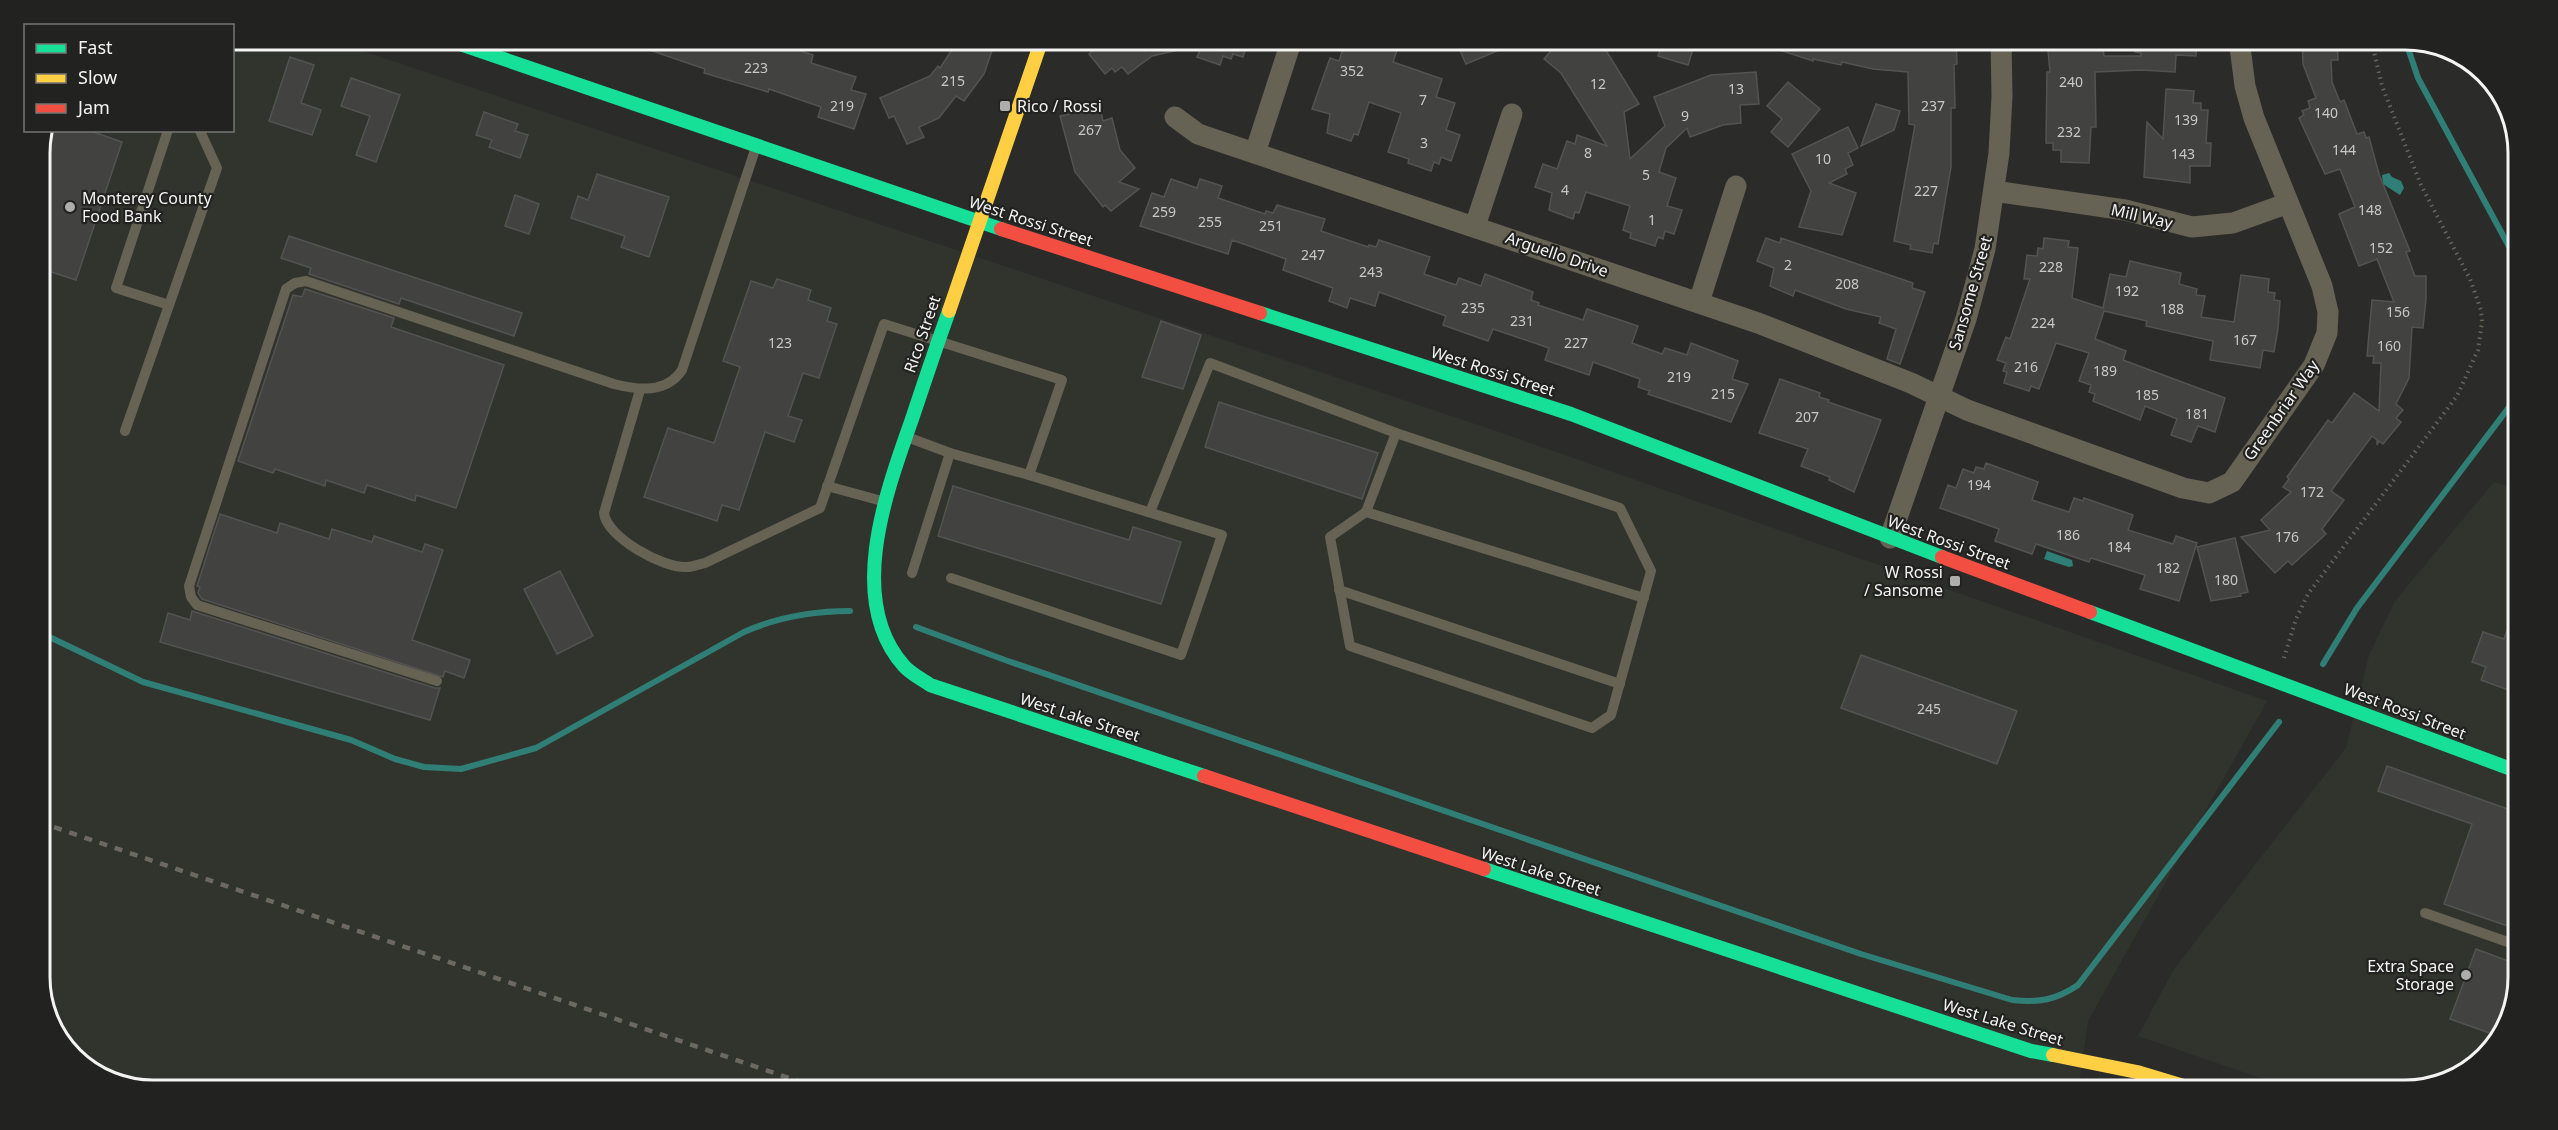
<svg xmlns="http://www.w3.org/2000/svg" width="2558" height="1130" viewBox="0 0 2558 1130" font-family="'Noto Sans',sans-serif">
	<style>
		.built { fill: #31342c }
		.water { fill: #307f76 }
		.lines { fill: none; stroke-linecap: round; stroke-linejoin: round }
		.stream { stroke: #307f76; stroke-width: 6 }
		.building { fill: #424341; stroke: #525352; stroke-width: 1.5 }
		.path { stroke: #66645d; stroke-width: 4; stroke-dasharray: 1.5 4.5; stroke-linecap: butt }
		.lane { stroke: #666254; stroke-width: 10 }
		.street { stroke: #666254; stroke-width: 21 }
		.fast { stroke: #16e098; stroke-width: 14 }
		.slow { stroke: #ffcf43; stroke-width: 14 }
		.jam { stroke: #f24e42; stroke-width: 14 }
		.rail { stroke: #6b6962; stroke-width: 4.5; stroke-dasharray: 8 8; stroke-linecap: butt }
		.poi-dot { fill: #aeaeac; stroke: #222320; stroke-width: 2 }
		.labels { text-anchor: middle; stroke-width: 4.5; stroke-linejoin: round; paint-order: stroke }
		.number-label { font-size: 14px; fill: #c8c8c6 }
		.poi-label { font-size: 16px; fill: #f4f4f2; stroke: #222320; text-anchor: start }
		.street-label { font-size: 16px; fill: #f4f4f2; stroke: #222320 }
		.rim { fill: none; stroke: #f4f4f2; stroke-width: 3 }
	</style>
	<rect width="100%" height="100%" fill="#2b2c2a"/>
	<g class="built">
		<polygon points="233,39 327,39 1499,432 2267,701 2088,1021 2078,1091 153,1091 109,1082 58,1041 39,985 39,146 46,131 232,130"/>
		<polygon points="2494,482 2519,489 2519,977 2510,1021 2469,1072 2406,1091 2298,1091 2138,1036 2174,969 2346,748 2369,655 2395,601"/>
	</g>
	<g class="water">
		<polygon points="2389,173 2392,177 2401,181 2404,188 2400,195 2383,184 2382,175"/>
		<polygon points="2047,551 2072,560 2073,566 2069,567 2044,559"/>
	</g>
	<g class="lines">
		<g class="stream">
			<polyline points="2405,39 2418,78 2519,265"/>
			<path d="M 916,627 L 1005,660 L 1861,954 L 2012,1000 C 2039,1003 2056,1000 2078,985 L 2279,722"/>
			<path d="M 39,632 L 143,682 L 351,740 L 395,759 L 424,767 L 461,769 L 536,748 L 744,632 C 778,617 812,611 850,611"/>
			<polyline points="2323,664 2357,608 2519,394"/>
		</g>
	</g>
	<g class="building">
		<polygon points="626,39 765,39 813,55 811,63 856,77 851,90 866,94 854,129 818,117 821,107 769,89 768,92 704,73 705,69 626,42"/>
		<polygon points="959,39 996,39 984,74 964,101 956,96 939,118 919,127 924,137 907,144 894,116 889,118 880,98 930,76 938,66 940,68"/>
		<polygon points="1083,39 1249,39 1243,57 1233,54 1231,59 1223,56 1220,65 1197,57 1201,48 1196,46 1152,56 1128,74 1122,67 1115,72 1112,68 1105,74 1089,54 1092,51"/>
		<polygon points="1346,39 1401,39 1393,62 1442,79 1436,97 1455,103 1446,130 1460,135 1451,161 1441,157 1439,164 1434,162 1431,171 1408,163 1409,159 1388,152 1401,113 1369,102 1358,135 1354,134 1351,141 1327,133 1330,114 1312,109 1330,58 1339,61"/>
		<polygon points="1455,39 1526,39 1466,64"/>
		<polygon points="1561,39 1599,39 1639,104 1624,112 1630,159 1665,126 1654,97 1711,75 1756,72 1759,104 1740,105 1741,123 1723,125 1690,137 1687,128 1666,148 1659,172 1676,178 1667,206 1682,210 1674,234 1665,231 1663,239 1658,237 1655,246 1630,238 1631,233 1623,230 1630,206 1586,192 1579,213 1575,212 1573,219 1549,210 1552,193 1535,187 1543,164 1557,169 1567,141 1575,144 1577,135 1607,146 1561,73 1544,59"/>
		<polygon points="1664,39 1694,46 1688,65 1658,56"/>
		<polygon points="1756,39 1956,39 1957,64 1954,65 1955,108 1951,108 1951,167 1938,244 1934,243 1932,253 1910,249 1911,245 1894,241 1915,125 1909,124 1908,72 1873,69 1842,62 1841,65 1813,59 1813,61 1755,42"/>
		<polygon points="2047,39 2102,39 2104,56 2141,56 2141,53 2135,52 2135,39 2197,39 2196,56 2176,55 2175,72 2141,70 2095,72 2096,127 2091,127 2089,163 2061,162 2061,150 2053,150 2053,143 2046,143 2047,72 2050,72"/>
		<polygon points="2302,39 2337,39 2338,60 2331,60 2332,82 2340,102 2344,100 2357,134 2364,132 2366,138 2369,137 2379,174 2410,251 2406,252 2415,276 2426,276 2426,299 2423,328 2412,327 2409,378 2396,404 2403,410 2396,418 2401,422 2383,444 2379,441 2377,445 2377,440 2372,436 2331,491 2344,500 2322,529 2326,534 2292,565 2288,561 2275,573 2241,537 2270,530 2261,520 2291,492 2283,487 2289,479 2287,477 2328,420 2332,423 2354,393 2379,411 2381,363 2373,363 2374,356 2367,356 2372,300 2394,302 2377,259 2359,266 2339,214 2355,207 2340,169 2325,174 2299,118 2304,115 2302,111 2310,108 2308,101 2316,98 2303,64"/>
		<polygon points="290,57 314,65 301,103 321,110 312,135 269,121"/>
		<polygon points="351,78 400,95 376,162 356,155 370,116 341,106"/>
		<polygon points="1788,82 1820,109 1788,147 1771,132 1782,119 1767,106"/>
		<polygon points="2166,89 2194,91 2193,103 2201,103 2201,110 2208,110 2206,143 2211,143 2210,166 2190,166 2190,183 2144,177 2147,122 2163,139"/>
		<polygon points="1093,103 1096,113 1101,112 1103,121 1112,118 1120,150 1135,168 1119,182 1139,189 1111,211 1105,205 1103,207 1075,172 1060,116 1070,114 1068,109"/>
		<polygon points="1876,104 1900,111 1894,130 1861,146"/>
		<polygon points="484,112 518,124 515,131 528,135 520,158 489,147 492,140 476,135"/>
		<polygon points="1848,127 1858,148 1848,153 1853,165 1845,169 1847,174 1829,183 1856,193 1842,235 1799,227 1811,191 1792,154"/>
		<polygon points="46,130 88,130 122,142 76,280 39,268 39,146"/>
		<polygon points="597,174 669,197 649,257 621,247 625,236 571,218 578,196 588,200"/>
		<polygon points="1171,179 1197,188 1200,179 1222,186 1218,198 1265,214 1266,211 1273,213 1277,205 1325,219 1321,231 1368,247 1369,245 1376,247 1379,240 1430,257 1424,274 1456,285 1459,278 1481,286 1485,274 1533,292 1531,300 1539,303 1538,305 1583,320 1587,309 1638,326 1632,343 1662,354 1665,348 1687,355 1691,343 1712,351 1738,361 1732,379 1748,384 1731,422 1648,394 1650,391 1638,387 1640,379 1593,362 1589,375 1545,360 1549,348 1493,329 1488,341 1443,325 1446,316 1379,292 1375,306 1350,298 1347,308 1329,301 1333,288 1283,270 1286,259 1232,240 1228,254 1140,226 1152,193 1164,197"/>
		<polygon points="515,195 539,204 529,234 505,226"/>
		<polygon points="289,236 522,313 514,336 401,298 399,304 309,274 311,268 281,258"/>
		<polygon points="1766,238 1780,243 1781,238 1913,283 1912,288 1925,292 1900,364 1887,359 1896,329 1879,323 1881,317 1846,309 1795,290 1793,296 1770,286 1774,268 1757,261"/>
		<polygon points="2044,238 2069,241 2068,247 2078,248 2072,298 2103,308 2110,274 2126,277 2130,261 2181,273 2179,284 2197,289 2196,295 2205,296 2201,317 2234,322 2241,275 2269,279 2268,292 2275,293 2274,300 2280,301 2278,329 2274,352 2263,350 2260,368 2210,360 2213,341 2146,326 2147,321 2104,311 2095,339 2126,351 2123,360 2225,398 2215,432 2198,426 2191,442 2171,435 2177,419 2145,406 2140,420 2093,401 2095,394 2089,392 2091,385 2079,381 2089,353 2056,343 2039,389 2031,386 2029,391 2004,383 2007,372 2003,371 2006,363 1997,360 2006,337 2010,339 2030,279 2024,279 2027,255 2037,256 2038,248 2043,249"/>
		<polygon points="777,279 811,290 808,300 831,308 827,321 837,324 819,378 803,373 788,416 802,420 794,442 765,432 739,510 722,505 717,521 644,497 668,428 714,443 740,367 723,361 751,281 773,288"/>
		<polygon points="305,289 394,318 391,327 504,365 456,508 416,495 415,501 367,485 364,493 326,480 325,486 275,469 273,473 238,461 293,295 302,297"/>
		<polygon points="1161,321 1201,335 1183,389 1142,377"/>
		<polygon points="1780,379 1820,393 1819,397 1829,400 1828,402 1881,420 1854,492 1829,480 1830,477 1801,466 1808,449 1759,433"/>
		<polygon points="1219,402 1378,453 1362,499 1205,447"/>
		<polygon points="1986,463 2038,482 2032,500 2069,512 2074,498 2083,501 2084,498 2133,515 2128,530 2173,544 2176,536 2197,543 2179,601 2140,589 2145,575 2091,558 2089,562 2036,544 2032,554 1995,541 1999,529 1940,508 1948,485 1956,488 1963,469 1974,473 1976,467 1984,469"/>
		<polygon points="953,486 1129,540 1133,527 1181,542 1161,604 938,536"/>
		<polygon points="220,514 277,533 280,523 329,539 332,529 372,542 374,536 422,552 425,544 443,550 412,640 470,660 464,678 445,671 443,677 202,599 198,593 200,587 197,586"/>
		<polygon points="2235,538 2248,592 2240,594 2241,596 2211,601 2197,547"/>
		<polygon points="560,571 593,636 557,654 524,589"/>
		<polygon points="2517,603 2519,603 2519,653 2511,674 2519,676 2519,694 2481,680 2486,667 2472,662 2483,632 2504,639"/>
		<polygon points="192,611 435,688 440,688 430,720 160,642 168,613 190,620"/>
		<polygon points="1861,655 2017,711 1997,764 1841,708"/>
		<polygon points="2387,766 2519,813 2519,930 2444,904 2472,824 2378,791"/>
		<polygon points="2476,949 2519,965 2510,1021 2498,1036 2450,1019"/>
	</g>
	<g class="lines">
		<polyline class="path" points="2284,658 2296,619 2308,594 2457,396 2478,350 2482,322 2481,310 2470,279 2421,185 2382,86 2371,39"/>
		<g class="lane">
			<polyline points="168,130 116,288 169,305"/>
			<path d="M 640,390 L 604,513 C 606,537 664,569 687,567 C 693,567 699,564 705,563 L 820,508 L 884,324 L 1062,380 L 1029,475 L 950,453 L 907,437"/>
			<polyline points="125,431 217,168 200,131"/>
			<polyline points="827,486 882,501"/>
			<polyline points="1150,512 1210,363 1396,433 1620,508 1651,571 1611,715 1592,728 1350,646 1330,537 1366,512 1644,598"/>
			<polyline points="1366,512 1396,433"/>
			<polyline points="912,573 950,453"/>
			<polyline points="951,578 1181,655 1222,535 1029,475"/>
			<polyline points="1339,590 1620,684"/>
			<path d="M 437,681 L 197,605 L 191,597 L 189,586 L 286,289 L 295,283 L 306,281 L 614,384 C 638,390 666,394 682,370 L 756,147"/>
			<polyline points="2425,913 2519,946"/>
		</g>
		<g class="street">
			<polyline points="894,39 898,39"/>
			<polyline points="1175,117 1198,134 1758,323 1911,383 1967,410 2183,488 2209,493 2232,482 2314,365 2327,333 2328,312 2322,286 2254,118 2245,86 2239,39"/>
			<polyline points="1255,153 1292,39"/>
			<polyline points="1994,191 2125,210 2192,227 2233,223 2288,203"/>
			<polyline points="1475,226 1512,114"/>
			<polyline points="1699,302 1736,186"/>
			<polyline points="1890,538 1966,319 1985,249 1999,153 2002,96 2001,39"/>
		</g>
		<g class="fast">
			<polyline points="445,39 1001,229"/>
			<path d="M 949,311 C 936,347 924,383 912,419 C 887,490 845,600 904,666 C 911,674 922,679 930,685 L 1204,776"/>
			<polyline points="1260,313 1571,414 1942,557"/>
			<polyline points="2090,612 2519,772"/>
			<polyline points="1484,869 2031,1051 2053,1055"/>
		</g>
		<g class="slow">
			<polyline points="949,311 1042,39"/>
			<polyline points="2053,1055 2137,1072 2200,1091"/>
		</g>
		<g class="jam">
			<polyline points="1001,229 1260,313"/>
			<polyline points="1942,557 2090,612"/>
			<polyline points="1204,776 1484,869"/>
		</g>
		<polyline class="rail" points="39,822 827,1091"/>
	</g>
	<g class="poi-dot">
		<rect x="999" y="100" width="12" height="12" rx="3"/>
		<circle cx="70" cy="207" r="6"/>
		<rect x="1949" y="575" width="12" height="12" rx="3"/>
		<circle cx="2466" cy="975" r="6"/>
	</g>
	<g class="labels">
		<g class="number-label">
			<text x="756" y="73">223</text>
			<text x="1352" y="76">352</text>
			<text x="953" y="86">215</text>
			<text x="2071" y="87">240</text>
			<text x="1598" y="89">12</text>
			<text x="1736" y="94">13</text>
			<text x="1423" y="105">7</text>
			<text x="842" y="111">219</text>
			<text x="1933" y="111">237</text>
			<text x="2326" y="118">140</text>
			<text x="1685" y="121">9</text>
			<text x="2186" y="125">139</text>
			<text x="1090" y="135">267</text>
			<text x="2069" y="137">232</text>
			<text x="1424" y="148">3</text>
			<text x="2344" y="155">144</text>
			<text x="1588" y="158">8</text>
			<text x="2183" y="159">143</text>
			<text x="1823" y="164">10</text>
			<text x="1646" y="180">5</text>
			<text x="1565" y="195">4</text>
			<text x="1926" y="196">227</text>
			<text x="2370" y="215">148</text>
			<text x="1164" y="217">259</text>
			<text x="1652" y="225">1</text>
			<text x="1210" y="227">255</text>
			<text x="1271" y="231">251</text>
			<text x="2381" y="253">152</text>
			<text x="1313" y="260">247</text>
			<text x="1788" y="270">2</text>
			<text x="2051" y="272">228</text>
			<text x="1371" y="277">243</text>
			<text x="1847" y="289">208</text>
			<text x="2127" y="296">192</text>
			<text x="1473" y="313">235</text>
			<text x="2172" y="314">188</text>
			<text x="2398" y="317">156</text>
			<text x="1522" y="326">231</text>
			<text x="2043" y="328">224</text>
			<text x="2245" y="345">167</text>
			<text x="780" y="348">123</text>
			<text x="1576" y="348">227</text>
			<text x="2389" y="351">160</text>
			<text x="2026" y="372">216</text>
			<text x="2105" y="376">189</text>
			<text x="1679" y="382">219</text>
			<text x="1723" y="399">215</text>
			<text x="2147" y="400">185</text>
			<text x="2197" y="419">181</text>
			<text x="1807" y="422">207</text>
			<text x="1979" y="490">194</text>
			<text x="2312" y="497">172</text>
			<text x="2068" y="540">186</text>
			<text x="2287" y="542">176</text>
			<text x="2119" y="552">184</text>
			<text x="2168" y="573">182</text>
			<text x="2226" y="585">180</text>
			<text x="1929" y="714">245</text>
		</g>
		<g class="poi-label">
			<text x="1017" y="112">Rico / Rossi</text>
			<text x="82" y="204">Monterey County<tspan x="82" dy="18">Food Bank</tspan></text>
			<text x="1943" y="578" text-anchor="end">W Rossi<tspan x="1943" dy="18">/ Sansome</tspan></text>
			<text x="2454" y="972" text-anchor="end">Extra Space<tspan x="2454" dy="18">Storage</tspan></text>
		</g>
		<g class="street-label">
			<text transform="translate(2142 216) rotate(13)" y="6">Mill Way</text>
			<text transform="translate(1031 221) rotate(18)" y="6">West Rossi Street</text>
			<text transform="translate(1557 254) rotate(19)" y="6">Arguello Drive</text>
			<text transform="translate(1970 293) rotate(-74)" y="6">Sansome Street</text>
			<text transform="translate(922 334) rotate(-71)" y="6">Rico Street</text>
			<text transform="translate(1493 371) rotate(18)" y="6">West Rossi Street</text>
			<text transform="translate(2281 410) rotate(-55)" y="6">Greenbriar Way</text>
			<text transform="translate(1949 542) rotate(20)" y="6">West Rossi Street</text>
			<text transform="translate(2405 711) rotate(21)" y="6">West Rossi Street</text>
			<text transform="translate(1080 717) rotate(18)" y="6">West Lake Street</text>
			<text transform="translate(1541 871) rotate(18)" y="6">West Lake Street</text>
			<text transform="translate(2003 1022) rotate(17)" y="6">West Lake Street</text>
		</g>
	</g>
	<path d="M0 0H2558V1130H0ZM153 50H2405A103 103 0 0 1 2508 153V977A103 103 0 0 1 2405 1080H153A103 103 0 0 1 50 977V153A103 103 0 0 1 153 50Z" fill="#222320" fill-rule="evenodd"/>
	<path class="rim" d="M153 50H2405A103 103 0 0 1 2508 153V977A103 103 0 0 1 2405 1080H153A103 103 0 0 1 50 977V153A103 103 0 0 1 153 50Z"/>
	<rect x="24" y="24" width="210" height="108" fill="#222320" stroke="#767774" stroke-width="1.5"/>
	<rect x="36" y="44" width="30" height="9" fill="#16e098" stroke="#767774" stroke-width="1.5"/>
	<text x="78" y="54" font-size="18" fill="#f4f4f2">Fast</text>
	<rect x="36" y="74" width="30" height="9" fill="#ffcf43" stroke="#767774" stroke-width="1.5"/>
	<text x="78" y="84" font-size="18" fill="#f4f4f2">Slow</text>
	<rect x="36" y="104" width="30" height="9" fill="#f24e42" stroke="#767774" stroke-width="1.5"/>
	<text x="78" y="114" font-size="18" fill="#f4f4f2">Jam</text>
</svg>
